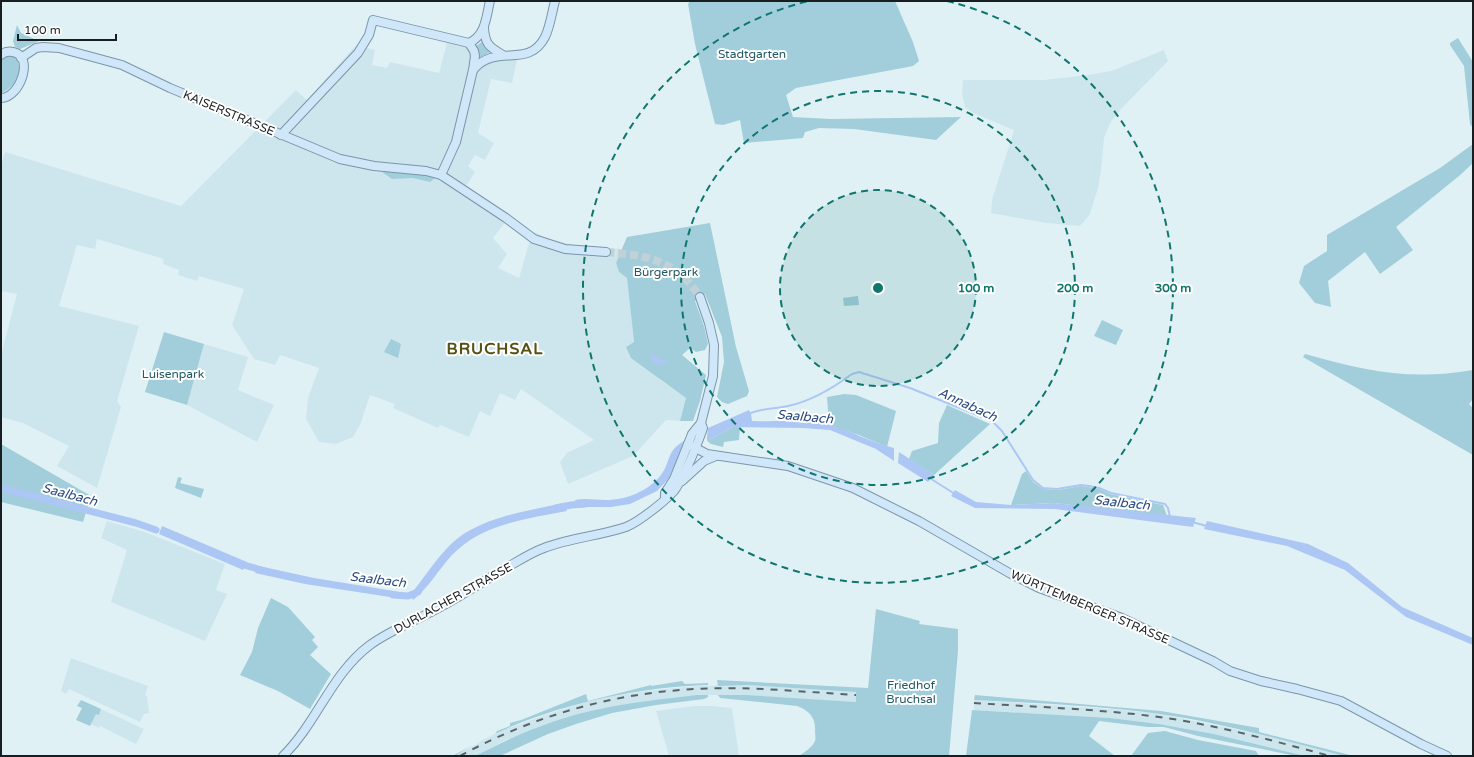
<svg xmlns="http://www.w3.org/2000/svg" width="1474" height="757" viewBox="0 0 1474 757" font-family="'Varela Round',sans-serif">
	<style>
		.built { fill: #cde6ed }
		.green { fill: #a1ceda }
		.water { fill: #acc7f4 }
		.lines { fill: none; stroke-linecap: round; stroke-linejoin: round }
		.stream { stroke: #acc7f4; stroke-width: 2 }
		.canal { stroke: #acc7f4; stroke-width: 7 }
		.major-tunnel { stroke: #c2d1d5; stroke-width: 8; stroke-dasharray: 8 4; stroke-linecap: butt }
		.major-casing { stroke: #7a96a9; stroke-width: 10 }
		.major { stroke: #cfe7f8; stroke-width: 8 }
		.rail { stroke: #5a6366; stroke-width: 2; stroke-dasharray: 7 7; stroke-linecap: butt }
		.ring { fill: none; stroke: #0f766e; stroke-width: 2; stroke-dasharray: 7 5 }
		.labels { text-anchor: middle; stroke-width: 4; stroke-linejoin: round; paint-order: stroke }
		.park-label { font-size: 12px; fill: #235966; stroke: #fff }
		.street-label { font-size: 12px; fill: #181d1f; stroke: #fff }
		.water-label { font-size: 13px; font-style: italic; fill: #284980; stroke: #fff }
		.district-label { font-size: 16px; font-weight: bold; letter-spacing: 1px; fill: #555114; stroke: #fff }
		.centre { fill: #0f766e; stroke: #fff; stroke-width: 2 }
		.ring-label { font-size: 12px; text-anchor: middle; font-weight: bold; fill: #0f766e; stroke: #fff; stroke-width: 4; stroke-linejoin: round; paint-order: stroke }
	</style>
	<rect width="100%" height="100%" fill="#e0f1f5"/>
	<g class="built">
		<polygon points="449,35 469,40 476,61 497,57 517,60 512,83 491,79 478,133 494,143 485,160 475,155 468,166 475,172 466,186 510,216 493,238 507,254 498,268 519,278 529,243 535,232 546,238 574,245 621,249 616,263 619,272 627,278 634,343 626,347 662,381 686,398 680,421 666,420 633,456 568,484 560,462 567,453 594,440 521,389 515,400 500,393 490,416 480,411 469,437 440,425 438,428 393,408 395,404 370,395 360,425 353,437 336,444 319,442 306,419 308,398 319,368 280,355 275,365 254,359 232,325 244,289 199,276 197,281 178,275 179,270 163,264 164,259 97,239 95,249 77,245 59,306 139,326 117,401 121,407 97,488 57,466 69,446 23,423 1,417 1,355 17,294 1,291 1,166 5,152 181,206 296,90 307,100 356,45 375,50 372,65 387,68 390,62 439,73"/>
		<polygon points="1164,50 1168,61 1121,109 1110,123 1104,138 1101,170 1098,188 1090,214 1080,226 1046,223 991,213 992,200 1014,130 973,113 965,107 962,94 963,80 1044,80 1088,75 1111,71"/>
		<polygon points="204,344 248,357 238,390 274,405 257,442 187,405"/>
		<polygon points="107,521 145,532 225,564 216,590 227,594 205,641 111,602 127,550 101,538"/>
		<polygon points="71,658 148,686 145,695 147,696 149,713 144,714 140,722 69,689 66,694 61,691"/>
		<polygon points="747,685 856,692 856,702 747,695 697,695 548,724 506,740 475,756 455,756 501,731 545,715 596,699 645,691 696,686"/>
		<polygon points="974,700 1111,709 1160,714 1269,736 1344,756 1305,756 1214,734 1159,724 1110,718 974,710"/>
		<polygon points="694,706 712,706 732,708 739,756 669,756 656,711"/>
		<polygon points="101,709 144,729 136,744 100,726 99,728 91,724 96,713 99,714"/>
	</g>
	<g class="green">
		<polygon points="690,1 895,1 913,42 919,61 913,66 796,88 786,95 793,117 831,119 961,117 936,140 854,129 819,128 805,132 803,138 744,143 740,120 723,125 715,124 695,44 688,4"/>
		<polygon points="17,25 21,33 39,41 20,49 15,47 13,41"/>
		<polygon points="1458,38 1473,62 1473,128 1470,124 1464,66 1450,45 1450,43"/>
		<polygon points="483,41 492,51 477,59 476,46"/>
		<path d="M 8,56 L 15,57 C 25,70 15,88 1,93 L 1,60 Z"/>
		<polygon points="1473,144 1473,163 1459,176 1396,227 1413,250 1380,274 1365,252 1328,281 1331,307 1315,303 1299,283 1304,266 1327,251 1327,235 1440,168"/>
		<path d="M 382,172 C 399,172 419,171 435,178 L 430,182 L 413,178 L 392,179 Z"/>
		<polygon points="710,223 736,347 749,391 747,396 728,404 722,402 717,397 724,362 722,337 705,294 695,301 704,326 708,344 705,350 696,352 690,348 682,355 706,375 700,401 693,421 680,421 686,398 631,358 626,347 634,342 627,278 619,272 616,263 627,237"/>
		<polygon points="858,296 859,305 844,306 843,298"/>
		<polygon points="1102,320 1123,330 1116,345 1094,336"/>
		<polygon points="164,332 204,344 187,405 145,392"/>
		<polygon points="391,339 401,344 398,358 384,352"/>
		<path d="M 1305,354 C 1365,371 1410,381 1473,370 L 1473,399 L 1469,404 L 1473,408 L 1473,455 L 1303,357 Z"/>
		<polygon points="844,394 856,395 896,411 887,447 859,435 829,425 827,397"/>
		<polygon points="947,405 990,424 934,475 909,459 912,451 938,443 939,423"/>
		<polygon points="733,427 740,427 739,440 724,442 723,447 711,444 707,441"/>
		<polygon points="1,444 91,496 83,522 1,502"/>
		<polygon points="1026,471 1033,482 1043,489 1058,490 1081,486 1088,487 1099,489 1110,494 1163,505 1167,516 1054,503 1011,505 1022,474"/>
		<polygon points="178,477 182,478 180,483 204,489 201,498 175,488"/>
		<polygon points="271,598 288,607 315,637 312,640 318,647 310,655 331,674 310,709 278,691 240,675 252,652 258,628"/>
		<path d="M 876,609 L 920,621 L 919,624 L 958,629 L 958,651 L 949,756 L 799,756 C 804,752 812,748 815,741 C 816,739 815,734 815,732 C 816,718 810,711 797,706 L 720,698 L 718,695 L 747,695 L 856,702 L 856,692 L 747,685 L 718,686 L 717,680 L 868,688 Z"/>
		<path d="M 682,681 L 685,684 L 708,683 L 708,685 C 627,687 524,711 455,756 L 452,756 L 495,734 L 497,731 L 510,726 L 510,723 L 521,720 L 586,694 L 588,701 L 651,685 L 651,686 Z"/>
		<path d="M 697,695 L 708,695 L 708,697 L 704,699 L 656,705 L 612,713 L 576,724 L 548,734 L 500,756 L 475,756 C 513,736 558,717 600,709 C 632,702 664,699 697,695 Z"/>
		<path d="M 975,695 L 1161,711 L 1259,728 L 1259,732 L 1354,756 L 1344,756 C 1283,740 1222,723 1160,714 C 1100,706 1035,703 974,700 Z"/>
		<polygon points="81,700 101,709 99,715 96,714 90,726 76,720 82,708 77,706"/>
		<polygon points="972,710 1110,718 1159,724 1214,734 1305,756 1296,756 1198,736 1164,727 1148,727 1099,721 1089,736 1115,756 966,756"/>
		<polygon points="1165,731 1198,740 1256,751 1259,756 1131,756 1148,733"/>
	</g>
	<g class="water">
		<polygon points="653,353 661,360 666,359 667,362 659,366 654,363 650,357"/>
		<path d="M 749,410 L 751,414 L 752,421 C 777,422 806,419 830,425 C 852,431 872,443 894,448 L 894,461 L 876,449 L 830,430 L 803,428 L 733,427 L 707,441 L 707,437 L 708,428 Z"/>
		<path d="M 684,441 L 675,465 L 669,478 L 657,491 L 630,504 L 611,507 L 586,507 L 578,508 L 575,500 C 585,498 596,500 606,500 C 627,500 648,491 661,475 C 671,462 666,451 684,441 Z"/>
		<polygon points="899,452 934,475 928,482 898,463"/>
		<polygon points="955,490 976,502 1011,505 1054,503 1196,518 1193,527 1055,509 975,508 951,496"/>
		<path d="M 563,503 L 567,511 C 526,519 481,524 451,556 C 438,571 428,588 413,600 L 409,592 L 414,590 C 427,574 442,550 458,538 C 488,516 528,511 563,503 Z"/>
		<polygon points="1207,521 1308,544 1348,563 1402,607 1473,638 1473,645 1406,617 1345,570 1287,546 1204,529"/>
		<polygon points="162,526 247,562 243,570 159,534"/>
		<polygon points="259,566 314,578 400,592 403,599 305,584 255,573"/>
	</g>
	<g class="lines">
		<g class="stream">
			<path d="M 749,414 C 761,408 775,409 788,406 C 812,401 833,388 852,374 L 859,372 L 910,388 L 992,421 L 1002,431 L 1033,480 L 1043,488 L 1057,489 L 1081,485 L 1089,486 L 1099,488 L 1111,493 L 1165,504 L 1168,508 L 1170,517"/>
			<polyline points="928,477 955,494"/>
			<polyline points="1192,522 1207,526"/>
		</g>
		<g class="canal">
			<polyline points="1,488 136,523 156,530"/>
			<polyline points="556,508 571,505 585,504"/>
			<polyline points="237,563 265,571"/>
			<polyline points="393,595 408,596 418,592"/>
		</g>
		<path class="major-tunnel" d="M 606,252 C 649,256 674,259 700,297"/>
		<defs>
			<g id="major">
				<path d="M 484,28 C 485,44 489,47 503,55"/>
				<path d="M 469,43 C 486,35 486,17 490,1"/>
				<path d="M 1,55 C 4,52 8,51 13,52 C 35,56 20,98 1,98"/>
				<polyline points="21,58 36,48 43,47 59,48 122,65 170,88 340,159 374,166 426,171 441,175 506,218 534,239 565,249 606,252"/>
				<path d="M 473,70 C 496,42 528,70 545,37 C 550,27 552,12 555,1"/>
				<polyline points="281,135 358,53 369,35 373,20 469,43"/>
				<polyline points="441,175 456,142 473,70 475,56 474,51 469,43"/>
				<polyline points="688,444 707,454 788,466 853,488 919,521 1011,574 1039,588 1122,618 1213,661 1230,671 1261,681 1297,689 1341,701 1421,744 1447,756"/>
				<polyline points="682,481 704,461 716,456"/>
				<polyline points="665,498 665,493 674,479 692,434 701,423 713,376 714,345 709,323 700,297"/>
				<path d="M 283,756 C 317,723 331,674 370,645 C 392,629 420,619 444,605 C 464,594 484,581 504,569 C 517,562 530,553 544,548 C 570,538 599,536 626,527 C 639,522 665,501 674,491 C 686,474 695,450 702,431 L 703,428 L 701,423"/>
			</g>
		</defs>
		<use href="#major" class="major-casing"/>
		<use href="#major" class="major"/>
		<g class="rail">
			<path d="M 974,703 C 1035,707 1098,709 1159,717 C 1217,725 1274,741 1330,756"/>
			<path d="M 460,756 C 533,716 613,693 696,689 C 749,686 803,692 856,695"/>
		</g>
	</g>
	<circle cx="878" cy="288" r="98" fill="#0f766e" fill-opacity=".12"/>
	<g class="ring">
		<circle cx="878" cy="288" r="98"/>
		<circle cx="878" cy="288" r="197"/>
		<path d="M947 1A295 295 0 1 1 809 1"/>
	</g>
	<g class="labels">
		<g class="park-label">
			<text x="752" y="58">Stadtgarten</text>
			<text x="666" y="276">Bürgerpark</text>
			<text x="173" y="378">Luisenpark</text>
			<text x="911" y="689">Friedhof<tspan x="911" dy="14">Bruchsal</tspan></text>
		</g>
		<g class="street-label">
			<text transform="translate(229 113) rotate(23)" y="4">KAISERSTRASSE</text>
			<text transform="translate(453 598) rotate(-29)" y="4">DURLACHER STRASSE</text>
			<text transform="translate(1090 607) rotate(23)" y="4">WÜRTTEMBERGER STRASSE</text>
		</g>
		<g class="water-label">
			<text transform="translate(968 404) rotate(25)" y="5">Annabach</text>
			<text transform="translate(805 416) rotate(5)" y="5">Saalbach</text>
			<text transform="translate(70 494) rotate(15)" y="5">Saalbach</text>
			<text transform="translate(1122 502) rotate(6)" y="5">Saalbach</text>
			<text transform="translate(378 579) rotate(7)" y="5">Saalbach</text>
		</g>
		<g class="district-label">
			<text x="495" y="354">BRUCHSAL</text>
		</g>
	</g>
	<circle cx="878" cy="288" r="6" class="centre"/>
	<g class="ring-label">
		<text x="976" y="292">100 m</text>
		<text x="1075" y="292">200 m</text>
		<text x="1173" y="292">300 m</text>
	</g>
	<rect width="1474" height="757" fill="none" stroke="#181d1f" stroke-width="4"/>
	<path d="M18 34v6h98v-6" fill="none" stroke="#181d1f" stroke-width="2"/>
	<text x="24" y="34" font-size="12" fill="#181d1f" stroke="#ffffff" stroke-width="3" paint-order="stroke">100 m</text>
</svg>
